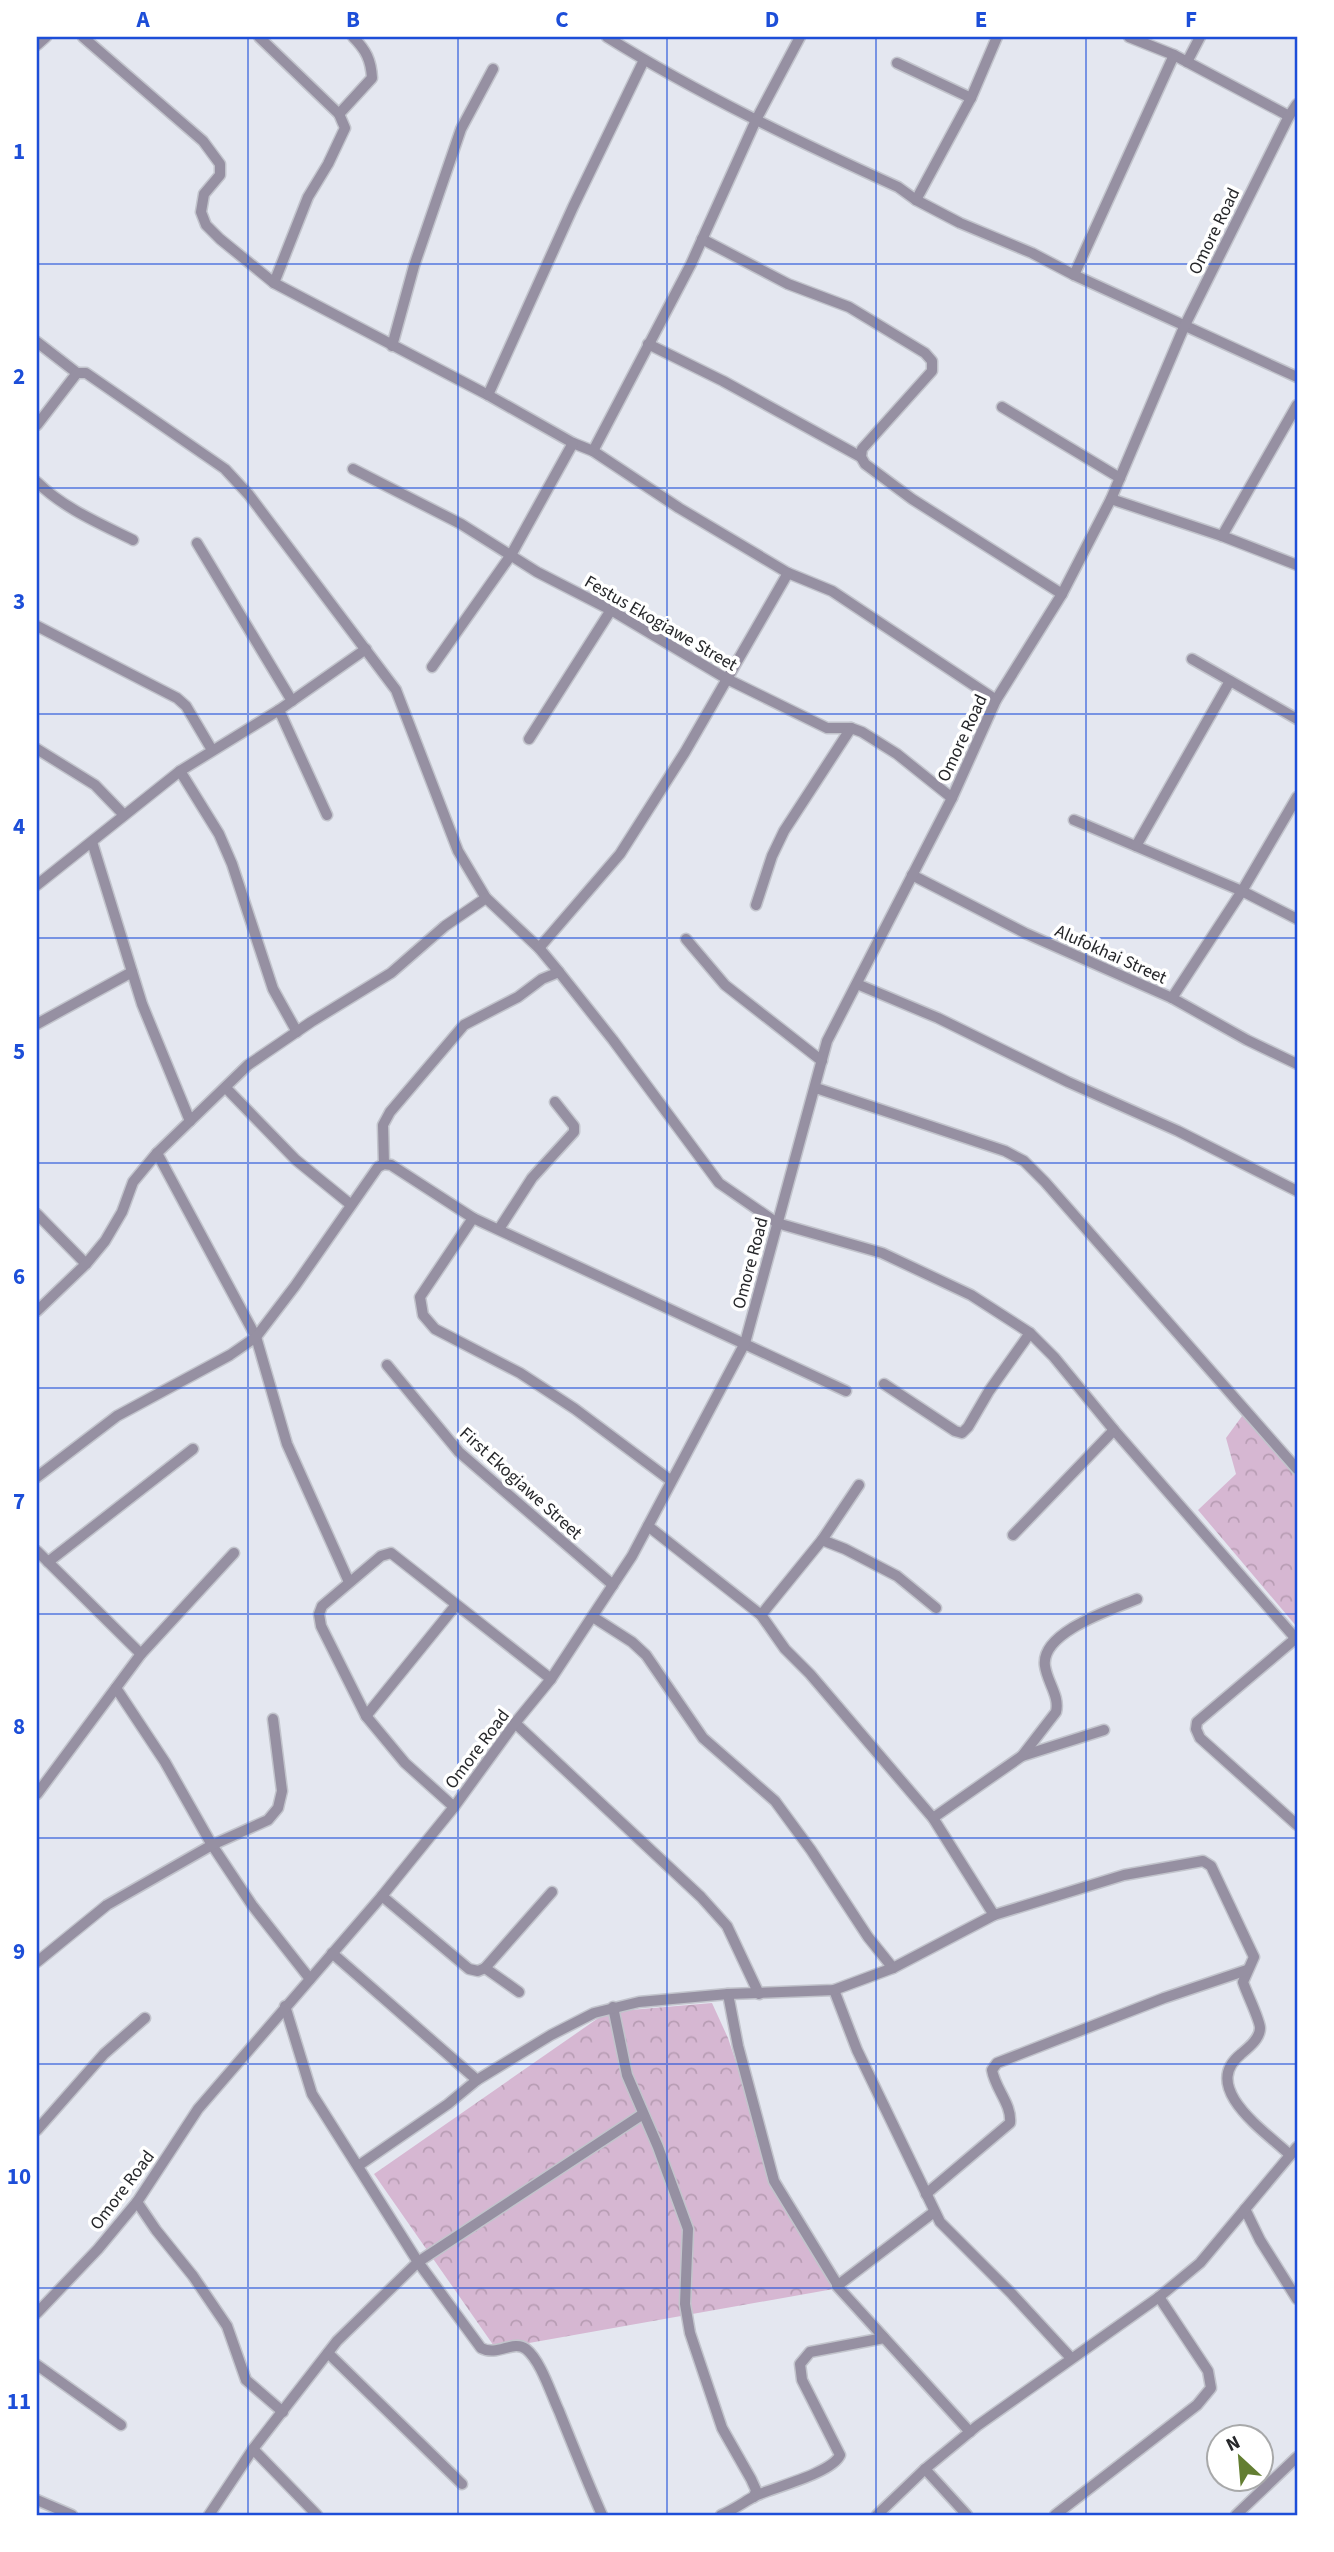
<svg xmlns="http://www.w3.org/2000/svg" width="1334" height="2552" viewBox="0 0 1334 2552" font-family="'Source Sans 3',sans-serif">
	<style>
		.forest { fill: url(#forest-crowns) }
		.lines { fill: none; stroke-linecap: round; stroke-linejoin: round }
		.street-casing { stroke: #c2c4cc; stroke-width: 13 }
		.street { stroke: #9690a2; stroke-width: 10 }
		.grid { fill: none; stroke: #1d4ed8; stroke-width: 2; stroke-opacity: 0.55 }
		.labels { text-anchor: middle; stroke-width: 7; stroke-linejoin: round; paint-order: stroke }
		.street-label { font-size: 18px; fill: #26272a; stroke: #fff }
		.neatline { fill: none; stroke: #1d4ed8; stroke-width: 2.5 }
		.grid-label { font-size: 23px; text-anchor: middle; font-weight: bold; fill: #1d4ed8 }
	</style>
	<defs>
		<pattern id="forest-crowns" width="20" height="18" patternUnits="userSpaceOnUse" patternTransform="scale(1.75)"><rect width="20" height="18" fill="#d6b7d2"/><path d="M2 6a3 3 0 1 1 6 0M12 15a3 3 0 1 1 6 0" fill="none" stroke="#b89db4"/></pattern>
	</defs>
	<rect width="100%" height="100%" fill="#e4e7f0"/>
	<g class="forest">
		<polygon points="1245,1412 1297,1472 1297,1627 1198,1510 1236,1474 1226,1438"/>
		<polygon points="712,2003 728,2038 775,2179 839,2288 496,2349 374,2174 607,2012"/>
	</g>
	<g class="lines">
		<defs>
			<g id="street">
				<polyline points="83,37 203,141 220,164 220,175 204,194 201,212 206,225 220,239 274,283 488,395 573,443 593,451 679,508 788,573 832,591 996,700"/>
				<polyline points="259,37 339,114 345,128 328,164 308,197 274,283"/>
				<path d="M 607,37 C 700,95 799,142 898,187 L 916,200 L 960,223 L 1032,253 L 1074,275 L 1297,377"/>
				<polyline points="1129,37 1174,55 1289,116"/>
				<polyline points="37,45 46,37"/>
				<polyline points="1187,62 1200,37"/>
				<polyline points="897,63 971,98"/>
				<path d="M 339,114 L 372,78 C 371,60 366,50 353,37"/>
				<polyline points="916,200 971,98 997,37"/>
				<polyline points="702,239 788,284 849,307 925,353 932,361 932,371 862,449 861,457 865,464 912,499 1062,594"/>
				<polyline points="1074,275 1174,55"/>
				<polyline points="37,342 77,373"/>
				<polyline points="648,344 723,381 861,457"/>
				<polyline points="392,346 414,266 461,129 493,69"/>
				<polyline points="488,395 573,207 644,60"/>
				<polyline points="1002,407 1120,478"/>
				<polyline points="37,425 77,373 86,373 225,469 249,495 396,690 458,851 486,898 539,948 559,972 613,1040 719,1183 777,1223 882,1253 971,1295 1030,1333 1054,1357 1114,1430 1297,1640"/>
				<polyline points="593,451 691,264 756,120 800,37"/>
				<polyline points="353,469 461,524 537,572 611,610 727,679 827,728 851,728 862,732 897,754 952,798"/>
				<path d="M 37,482 C 63,508 101,524 133,540"/>
				<polyline points="1111,499 1222,536 1297,565"/>
				<polyline points="1222,536 1297,405"/>
				<polyline points="197,543 292,701"/>
				<polyline points="37,626 177,698 186,706 212,750"/>
				<polyline points="1192,659 1297,719"/>
				<polyline points="432,667 511,555 573,443"/>
				<polyline points="279,710 327,815"/>
				<polyline points="529,739 611,610"/>
				<polyline points="37,749 95,785 124,815"/>
				<polyline points="180,771 219,834 232,864 273,989 297,1032"/>
				<polyline points="1074,820 1242,891 1297,919"/>
				<polyline points="92,842 142,1004 190,1121"/>
				<polyline points="1136,846 1230,681"/>
				<polyline points="912,875 1025,933 1172,998 1247,1040 1297,1064"/>
				<polyline points="37,885 180,771 279,710 366,649"/>
				<polyline points="756,905 772,856 784,831 851,728"/>
				<polyline points="686,939 725,985 822,1061"/>
				<polyline points="539,948 620,854 685,752 788,573"/>
				<polyline points="857,984 938,1018 1068,1082 1178,1131 1297,1191"/>
				<polyline points="1172,998 1242,891 1297,797"/>
				<polyline points="37,1024 132,972"/>
				<polyline points="226,1088 296,1160 350,1204"/>
				<polyline points="816,1088 1005,1151 1024,1161 1045,1182 1297,1469"/>
				<polyline points="157,1153 256,1337 287,1444 349,1582"/>
				<polyline points="384,1164 383,1125 390,1112 464,1025 518,997 542,979 559,972"/>
				<polyline points="37,1214 86,1264"/>
				<polyline points="473,1218 420,1297 423,1315 435,1329 520,1373 575,1409 670,1480"/>
				<polyline points="499,1229 532,1178 574,1132 574,1126 555,1102"/>
				<polyline points="37,1311 86,1264 105,1241 122,1212 133,1182 157,1153 248,1065 311,1022 391,973 445,926 486,898"/>
				<polyline points="387,1365 459,1452 613,1585"/>
				<polyline points="884,1384 955,1431 962,1433 968,1427 989,1391 1030,1333"/>
				<polyline points="37,1477 117,1416 230,1355 256,1337 295,1286 378,1167 384,1164 391,1165 473,1218 846,1391"/>
				<polyline points="648,1526 761,1615 785,1649 810,1674 933,1818 994,1915"/>
				<polyline points="1013,1535 1114,1430"/>
				<polyline points="822,1540 845,1549 897,1576 936,1608"/>
				<polyline points="37,1551 141,1654"/>
				<polyline points="48,1562 193,1449"/>
				<polyline points="761,1615 822,1540 859,1485"/>
				<polyline points="593,1617 632,1642 646,1655 703,1738 775,1801 811,1850 868,1937 893,1968"/>
				<polyline points="1295,1639 1197,1722 1196,1729 1200,1738 1297,1825"/>
				<polyline points="116,1688 165,1762 212,1845 252,1905 310,1979"/>
				<polyline points="366,1716 456,1605"/>
				<polyline points="515,1723 701,1897 727,1926 759,1994"/>
				<polyline points="1022,1756 1104,1730"/>
				<polyline points="37,1794 141,1654 234,1553"/>
				<polyline points="454,1807 405,1763 366,1716 321,1626 319,1614 322,1606 381,1556 391,1553 551,1679"/>
				<path d="M 933,1818 L 1022,1756 L 1056,1712 C 1060,1696 1047,1682 1045,1666 C 1040,1632 1113,1609 1137,1599"/>
				<polyline points="382,1896 469,1969 478,1971 485,1968 552,1892"/>
				<polyline points="332,1953 477,2080"/>
				<polyline points="37,1962 107,1905 212,1845 268,1820 278,1808 282,1791 273,1719"/>
				<polyline points="485,1968 519,1992"/>
				<polyline points="834,1990 857,2050 940,2222 1012,2294 1071,2358"/>
				<polyline points="728,1994 738,2046 774,2181 837,2284"/>
				<path d="M 285,2006 L 312,2094 L 418,2262 L 481,2348 C 498,2357 513,2339 526,2349 C 541,2361 551,2394 559,2411 C 573,2446 587,2481 602,2515"/>
				<polyline points="613,2007 627,2075 658,2147 688,2229 685,2304 690,2333 722,2428 751,2479 756,2490 754,2497"/>
				<polyline points="37,2130 104,2054 145,2018"/>
				<path d="M 358,2166 L 448,2104 L 477,2080 L 551,2035 L 594,2013 L 639,2002 L 728,1994 L 834,1990 L 893,1968 L 994,1915 L 1124,1875 L 1203,1861 L 1211,1866 L 1254,1957 L 1243,1982 C 1246,1992 1260,2020 1260,2028 C 1260,2039 1248,2048 1241,2054 C 1199,2088 1266,2132 1290,2155"/>
				<path d="M 926,2194 L 1010,2123 C 1012,2104 995,2089 992,2070 L 997,2063 L 1164,1998 L 1247,1970"/>
				<polyline points="137,2202 156,2230 193,2276 227,2326 246,2380 283,2412"/>
				<polyline points="1245,2209 1260,2240 1297,2299"/>
				<polyline points="934,2212 837,2286 970,2432"/>
				<polyline points="37,2313 98,2249 137,2202 198,2109 382,1896 454,1807 515,1723 551,1679 632,1556 745,1343 827,1041 952,798 996,700 1062,594 1111,499 1184,327 1289,116 1297,104"/>
				<polyline points="328,2353 462,2484"/>
				<polyline points="37,2365 121,2425"/>
				<polyline points="253,2449 317,2515"/>
				<polyline points="925,2469 967,2515"/>
				<polyline points="37,2500 72,2515"/>
				<polyline points="209,2515 253,2449 337,2341 418,2262 643,2114"/>
				<path d="M 721,2515 C 733,2510 744,2502 755,2496 C 775,2487 832,2473 840,2455 L 802,2380 L 800,2364 L 810,2352 L 884,2338"/>
				<polyline points="877,2515 925,2469 977,2426 1159,2297 1200,2263 1297,2147"/>
				<polyline points="1055,2515 1197,2405 1211,2388 1208,2371 1159,2297"/>
				<polyline points="1236,2515 1297,2457"/>
			</g>
		</defs>
		<use href="#street" class="street-casing"/>
		<use href="#street" class="street"/>
	</g>
	<path class="grid" d="M 248,37 L 248,2515M 458,37 L 458,2515M 667,37 L 667,2515M 876,37 L 876,2515M 1086,37 L 1086,2515M 37,264 L 1297,264M 37,488 L 1297,488M 37,714 L 1297,714M 37,938 L 1297,938M 37,1163 L 1297,1163M 37,1388 L 1297,1388M 37,1614 L 1297,1614M 37,1838 L 1297,1838M 37,2064 L 1297,2064M 37,2288 L 1297,2288"/>
	<g class="labels">
		<g class="street-label">
			<text transform="translate(1214 231) rotate(-64)" y="6">Omore Road</text>
			<text transform="translate(661 623) rotate(30)" y="6">Festus Ekogiawe Street</text>
			<text transform="translate(962 738) rotate(-65)" y="6">Omore Road</text>
			<text transform="translate(1111 954) rotate(24)" y="6">Alufokhai Street</text>
			<text transform="translate(750 1263) rotate(-75)" y="6">Omore Road</text>
			<text transform="translate(521 1483) rotate(42)" y="6">First Ekogiawe Street</text>
			<text transform="translate(477 1749) rotate(-53)" y="6">Omore Road</text>
			<text transform="translate(122 2190) rotate(-53)" y="6">Omore Road</text>
		</g>
	</g>
	<rect width="1334" height="2552" fill="none" stroke="#ffffff" stroke-width="77"/>
	<g transform="translate(1240 2458) rotate(334)"><circle r="33" fill="#ffffff" stroke="#a8a9aa" stroke-width="2"/>
	<path d="M0-5L12 26L0 18L-12 26Z" fill="#637e32"/>
	<text y="-10" font-size="19" font-weight="bold" text-anchor="middle" fill="#26272a">N</text>
	</g>
	<rect x="38" y="38" width="1258" height="2476" class="neatline"/>
	<g class="grid-label">
		<text x="143" y="27">A</text>
		<text x="353" y="27">B</text>
		<text x="562" y="27">C</text>
		<text x="772" y="27">D</text>
		<text x="981" y="27">E</text>
		<text x="1191" y="27">F</text>
		<text x="19" y="159">1</text>
		<text x="19" y="384">2</text>
		<text x="19" y="609">3</text>
		<text x="19" y="834">4</text>
		<text x="19" y="1059">5</text>
		<text x="19" y="1284">6</text>
		<text x="19" y="1509">7</text>
		<text x="19" y="1734">8</text>
		<text x="19" y="1959">9</text>
		<text x="19" y="2184">10</text>
		<text x="19" y="2409">11</text>
	</g>
</svg>
